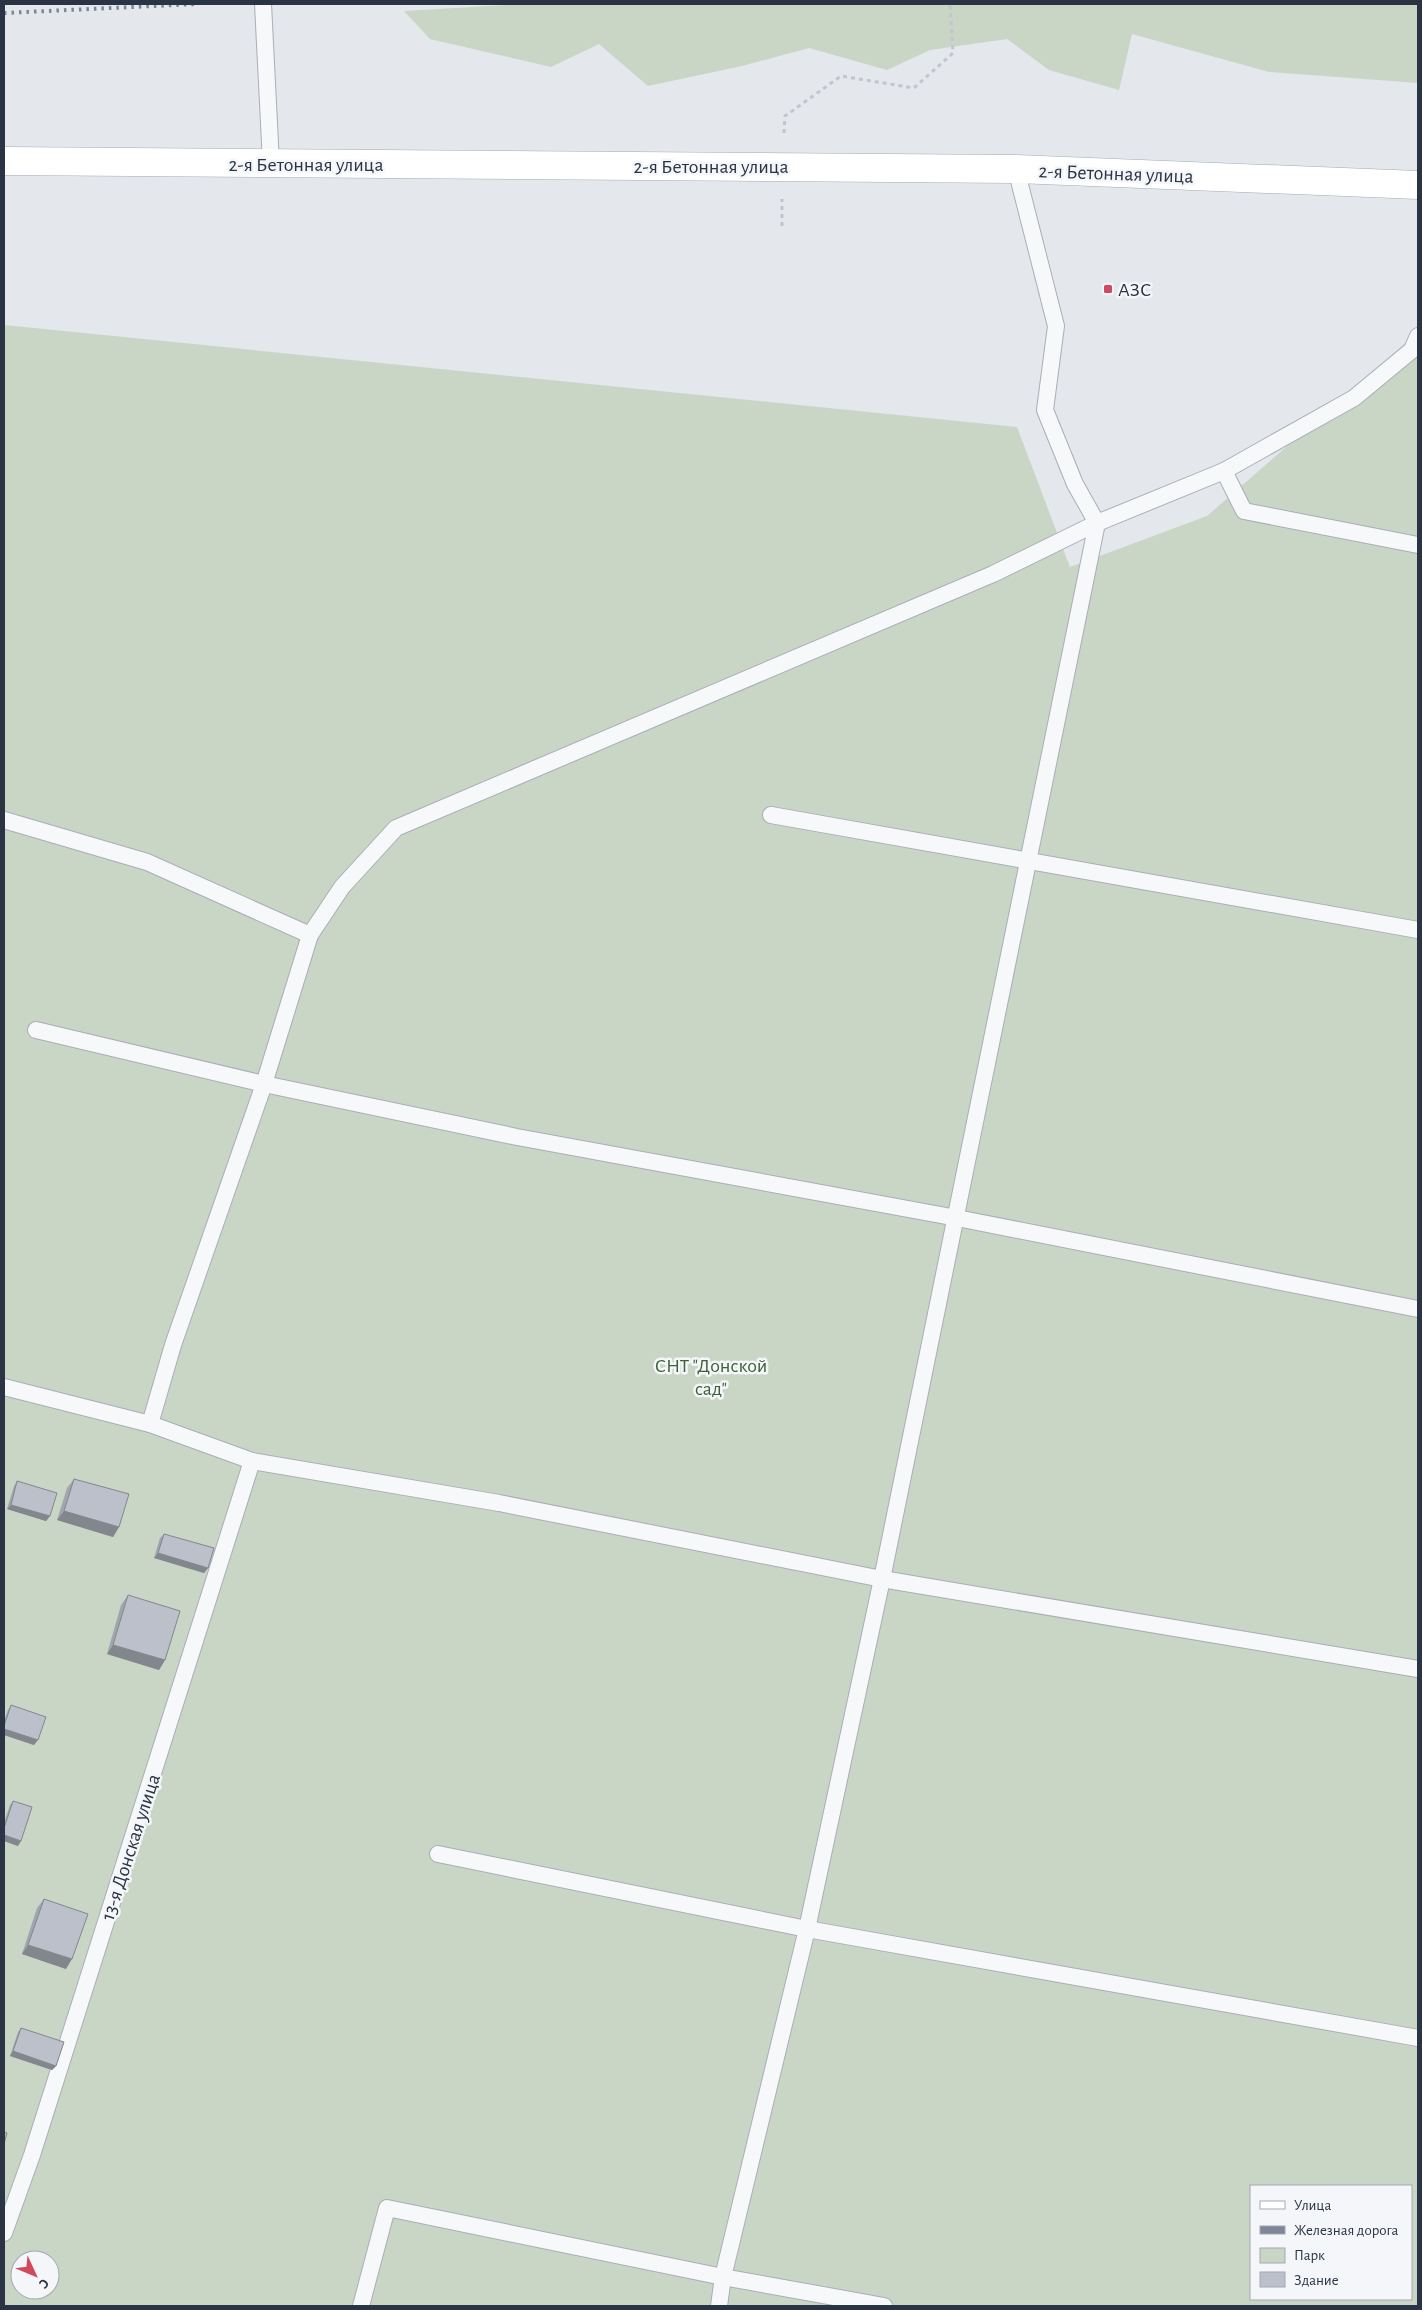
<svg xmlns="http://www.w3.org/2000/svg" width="1422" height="2310" viewBox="0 0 1422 2310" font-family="'Alegreya Sans',sans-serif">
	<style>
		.green { fill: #c9d6c5; fill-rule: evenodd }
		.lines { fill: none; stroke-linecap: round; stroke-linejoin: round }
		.service-casing { stroke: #a9aeb7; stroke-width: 18 }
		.primary-casing { stroke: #a3abb8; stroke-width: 29 }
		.path { stroke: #c2c5cb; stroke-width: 3; stroke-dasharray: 4 4; stroke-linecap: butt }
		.service { stroke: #f7f8fa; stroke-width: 16 }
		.primary { stroke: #fff; stroke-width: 28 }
		.rail { stroke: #7d8696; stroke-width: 4; stroke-dasharray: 2.5 5; stroke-linecap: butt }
		.wall { fill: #a1a5ae }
		.shaded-wall { fill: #83868d }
		.building { fill: #bbc0ca; stroke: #83868d }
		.poi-dot { fill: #d1495b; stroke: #f4f6f9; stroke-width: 2 }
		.labels { text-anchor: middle; stroke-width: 5; stroke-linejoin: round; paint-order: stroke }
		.street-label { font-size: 20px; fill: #2b3445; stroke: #f4f6f9 }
		.poi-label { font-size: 20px; fill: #2b3445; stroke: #f4f6f9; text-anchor: start }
		.park-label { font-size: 20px; fill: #3f6138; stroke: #f4f6f9 }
	</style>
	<rect width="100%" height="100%" fill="#e4e7ec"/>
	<g class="green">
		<polygon points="524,4 1418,4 1418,83 1269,72 1132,34 1119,90 1049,70 1007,39 930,50 887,70 809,48 742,66 648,86 599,44 551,67 430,39 404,11"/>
		<path d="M 4,325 L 1017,427 L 1070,567 L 1207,516 L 1418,332 L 1418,2306 L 4,2306 ZM 1251,2186 L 1411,2186 L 1411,2299 L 1251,2299 ZM 20,2260 L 50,2260 L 50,2290 L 20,2290 Z"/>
	</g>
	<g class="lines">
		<defs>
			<g id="service">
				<polyline points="263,4 271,163"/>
				<polyline points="1224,471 1244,511 1418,545"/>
				<polyline points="771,815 1418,930"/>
				<polyline points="4,820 147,862 310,935"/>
				<polyline points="36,1030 264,1084 517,1137 957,1218 1418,1309"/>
				<polyline points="4,1387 150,1424 173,1345 264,1084 310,935 342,887 396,828 993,574 1097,523 1224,471 1354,398 1412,350 1418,336"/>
				<polyline points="150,1424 252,1461 499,1503 882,1579 1418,1669"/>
				<polyline points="438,1854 807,1929 1418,2038"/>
				<polyline points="4,2233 32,2155 252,1461"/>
				<polyline points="361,2306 387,2208 723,2277 884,2306"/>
				<polyline points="719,2306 723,2277 807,1929 882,1579 1097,523 1075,484 1045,410 1056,326 1016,169"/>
			</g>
			<polyline id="primary" points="4,161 1016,169 1418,185"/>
		</defs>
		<use href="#service" class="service-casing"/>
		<use href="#primary" class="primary-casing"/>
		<g class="path">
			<polyline points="784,133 785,116 841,76 914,88 953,53 950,4"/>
			<polyline points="782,226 782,199"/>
		</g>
		<use href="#service" class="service"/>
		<use href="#primary" class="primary"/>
		<polyline class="rail" points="4,13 197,4"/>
	</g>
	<g class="wall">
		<polygon points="74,1479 119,1527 113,1537 57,1520 67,1488"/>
		<polygon points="17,1481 50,1516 46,1521 7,1509 14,1486"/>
		<polygon points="164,1534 208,1568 204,1573 154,1558 160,1538"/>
		<polygon points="128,1595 165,1660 159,1670 107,1654 121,1605"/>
		<polygon points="11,1705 34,1745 4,1735 4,1721 8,1710"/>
		<polygon points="13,1801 18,1846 4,1841 4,1823 10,1805"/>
		<polygon points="44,1899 66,1969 22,1954 37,1908"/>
		<polygon points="21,2028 56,2066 52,2070 10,2056 18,2032"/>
	</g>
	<g class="shaded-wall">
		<polygon points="11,1505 50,1516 46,1521 7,1509"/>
		<polygon points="64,1511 119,1527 113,1537 57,1520"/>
		<polygon points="158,1553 208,1568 204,1573 154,1558"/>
		<polygon points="113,1645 165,1660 159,1670 107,1654"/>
		<polygon points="4,1729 38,1740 34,1745 4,1735"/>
		<polygon points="4,1835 21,1841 18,1846 4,1841"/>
		<polygon points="28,1945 72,1959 66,1969 22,1954"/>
		<polygon points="13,2051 56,2066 52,2070 10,2056"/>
	</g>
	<g class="building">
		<polygon points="74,1479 129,1494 119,1527 64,1511"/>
		<polygon points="17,1481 57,1493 50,1516 11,1505"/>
		<polygon points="164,1534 214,1548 208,1568 158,1553"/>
		<polygon points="128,1595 180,1611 165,1660 113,1645"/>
		<polygon points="11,1705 46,1717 38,1740 4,1729 4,1726"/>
		<polygon points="13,1801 32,1807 21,1841 4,1835 4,1828"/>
		<polygon points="44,1899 88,1914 72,1959 28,1945"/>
		<polygon points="21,2028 64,2042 56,2066 13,2051"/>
		<polygon points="4,2132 7,2133 4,2144"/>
	</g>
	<rect class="poi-dot" x="1103" y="284" width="10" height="10" rx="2.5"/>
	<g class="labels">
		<g class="street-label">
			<text x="306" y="171">2-я Бетонная улица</text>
			<text x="711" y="173">2-я Бетонная улица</text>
			<text transform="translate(1116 173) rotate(2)" y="7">2-я Бетонная улица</text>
			<text transform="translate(130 1847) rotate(-72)" y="7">13-я Донская улица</text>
		</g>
		<g class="poi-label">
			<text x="1118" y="296">АЗС</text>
		</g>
		<g class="park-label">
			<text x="711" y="1372">СНТ "Донской<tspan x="711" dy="23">сад"</tspan></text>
		</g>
	</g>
	<rect width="1422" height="2310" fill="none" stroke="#2b3445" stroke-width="10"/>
	<rect x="1250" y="2185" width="162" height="115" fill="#f4f6f9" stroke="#a4a8b1"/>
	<rect x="1260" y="2201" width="25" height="8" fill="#ffffff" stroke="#a4a8b1"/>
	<text x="1294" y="2210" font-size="15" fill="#2b3445">Улица</text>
	<rect x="1260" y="2226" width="25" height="8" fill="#7d8696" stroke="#a4a8b1"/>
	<text x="1294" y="2235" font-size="15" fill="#2b3445">Железная дорога</text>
	<rect x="1260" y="2248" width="25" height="15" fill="#c9d6c5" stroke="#a4a8b1"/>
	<text x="1294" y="2260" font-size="15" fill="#2b3445">Парк</text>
	<rect x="1260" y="2272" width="25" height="15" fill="#bbc0ca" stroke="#a4a8b1"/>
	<text x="1294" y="2285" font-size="15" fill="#2b3445">Здание</text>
	<g transform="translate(35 2275) rotate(134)"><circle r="24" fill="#f4f6f9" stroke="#a4a8b1"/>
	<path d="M0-4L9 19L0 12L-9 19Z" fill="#d1495b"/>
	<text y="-8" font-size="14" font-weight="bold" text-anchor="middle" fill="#2b3445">С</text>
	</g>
</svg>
